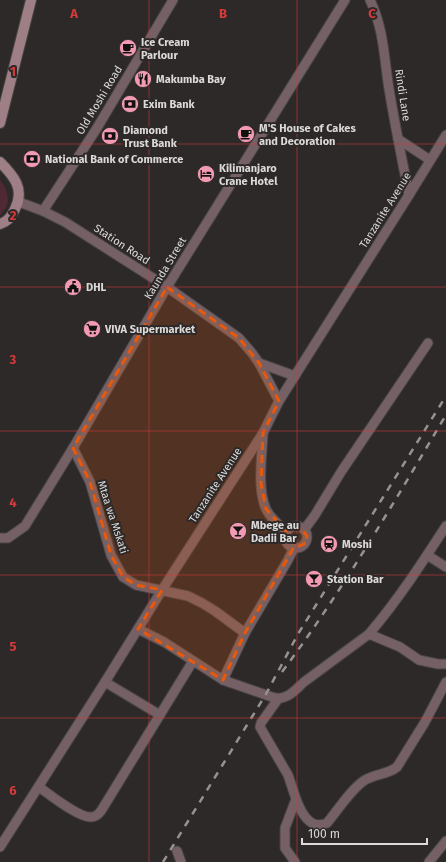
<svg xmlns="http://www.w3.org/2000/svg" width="446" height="862" viewBox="0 0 446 862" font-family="'Fira Sans',sans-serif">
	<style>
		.green { fill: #4f2934 }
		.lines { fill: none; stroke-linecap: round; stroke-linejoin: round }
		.minor-casing { stroke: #494545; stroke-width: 11 }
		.secondary-casing { stroke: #494545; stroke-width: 12 }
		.minor { stroke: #746065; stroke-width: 9 }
		.secondary { stroke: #9e7f86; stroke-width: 10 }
		.rail { stroke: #969292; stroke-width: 2.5; stroke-dasharray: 7 7; stroke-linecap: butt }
		.marked { fill: #e8590c; fill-opacity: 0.2; stroke: #e8590c; stroke-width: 3; stroke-dasharray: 8 5; stroke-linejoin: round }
		.grid { fill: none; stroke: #d73a3a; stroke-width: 1; stroke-opacity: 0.55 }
		.labels { text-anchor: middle; stroke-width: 4; stroke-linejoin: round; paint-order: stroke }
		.poi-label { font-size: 11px; font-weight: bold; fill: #dcd9d9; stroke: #2d2929; text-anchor: start }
		.street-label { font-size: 11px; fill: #dcd9d9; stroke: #2d2929 }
		.grid-label { font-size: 13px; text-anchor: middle; font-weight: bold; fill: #d73a3a; stroke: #2d2929; stroke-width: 4; stroke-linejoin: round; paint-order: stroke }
	</style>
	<rect width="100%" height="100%" fill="#2d2929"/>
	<path class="green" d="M 0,180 C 9,192 12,204 0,215 Z"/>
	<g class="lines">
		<defs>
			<g id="minor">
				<path d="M 370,0 C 384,29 384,58 389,89 C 395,125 402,160 409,195"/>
				<polyline points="398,139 430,160"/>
				<polyline points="19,202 43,211 65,222 167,287 239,338 252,353 259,363 279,401"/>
				<polyline points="43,211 97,128 173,0"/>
				<polyline points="259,363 295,376"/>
				<path d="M 263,434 C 262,456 257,489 266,509 C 270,518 279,525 287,532"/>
				<polyline points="73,448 90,482 111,555 123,577 136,585 188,596 202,603 215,611 245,633"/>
				<circle cx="296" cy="537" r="11"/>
				<polyline points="304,530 315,515 341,472 428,343"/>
				<polyline points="0,538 8,538 25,526 73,448 167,287 345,0"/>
				<polyline points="427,555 446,567"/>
				<path d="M 138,629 L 164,642 L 223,680 L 272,697 C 286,702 295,690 304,682 L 369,634 C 398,600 422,563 446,526"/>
				<polyline points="369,634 400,647 419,660 438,664 446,664"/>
				<polyline points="223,680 245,633 288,560 294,548"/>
				<polyline points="105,682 160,715"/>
				<polyline points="278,699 261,723 260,727 288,775 296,799 285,828 285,848 295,862"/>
				<path d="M 39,787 C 49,794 79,818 91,817 C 95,817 98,815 101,811 L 193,661"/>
				<path d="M 296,799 C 301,812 310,831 327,823 C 338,810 351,789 365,780 C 375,774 389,774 397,767 L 425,722 L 446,682"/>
				<polyline points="0,847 105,682 162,590 263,433 279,401 409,195 446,135"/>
				<polyline points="177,851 181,862"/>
				<polyline points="429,862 446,841"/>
			</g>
			<g id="secondary">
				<polyline points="0,123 31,0"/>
				<path d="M 0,162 C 14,176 25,189 15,209 C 12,216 7,222 0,224"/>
			</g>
		</defs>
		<use href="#minor" class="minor-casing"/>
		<use href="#secondary" class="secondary-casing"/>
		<use href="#minor" class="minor"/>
		<use href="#secondary" class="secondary"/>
		<g class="rail">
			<path d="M 282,672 C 343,590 394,502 446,415"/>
			<polyline points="163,862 266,694 298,634 446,396"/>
		</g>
	</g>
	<path class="marked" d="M 167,287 L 239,338 L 259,363 L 279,401 L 263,433 L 261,483 L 266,509 L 286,531 L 301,528 L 307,536 L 306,543 L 293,549 L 245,633 L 223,680 L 138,629 L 162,590 L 136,585 L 123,577 L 111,555 L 90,482 L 73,448 Z"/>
	<path class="grid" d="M 149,0 L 149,862M 297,0 L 297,862M 0,144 L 446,144M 0,287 L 446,287M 0,431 L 446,431M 0,575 L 446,575M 0,718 L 446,718"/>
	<defs>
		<symbol id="cafe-disc" viewBox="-11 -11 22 22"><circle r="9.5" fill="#f19ab1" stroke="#2d2929"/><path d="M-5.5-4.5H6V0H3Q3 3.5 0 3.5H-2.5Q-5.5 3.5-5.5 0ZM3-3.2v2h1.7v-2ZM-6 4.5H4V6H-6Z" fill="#111"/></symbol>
		<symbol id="restaurant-disc" viewBox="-11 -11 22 22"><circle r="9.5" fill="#f19ab1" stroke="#2d2929"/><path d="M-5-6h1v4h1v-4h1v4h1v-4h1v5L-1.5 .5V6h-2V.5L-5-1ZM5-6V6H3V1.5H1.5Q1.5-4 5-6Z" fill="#111"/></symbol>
		<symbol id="bank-disc" viewBox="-11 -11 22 22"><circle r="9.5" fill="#f19ab1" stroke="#2d2929"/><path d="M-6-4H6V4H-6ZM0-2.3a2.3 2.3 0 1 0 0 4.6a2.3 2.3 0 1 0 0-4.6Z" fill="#111"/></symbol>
		<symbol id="hotel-disc" viewBox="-11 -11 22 22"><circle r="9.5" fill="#f19ab1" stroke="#2d2929"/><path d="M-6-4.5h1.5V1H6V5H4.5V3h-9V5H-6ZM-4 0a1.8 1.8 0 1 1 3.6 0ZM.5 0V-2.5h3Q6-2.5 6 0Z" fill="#111"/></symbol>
		<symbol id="civic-disc" viewBox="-11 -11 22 22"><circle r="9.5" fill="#f19ab1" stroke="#2d2929"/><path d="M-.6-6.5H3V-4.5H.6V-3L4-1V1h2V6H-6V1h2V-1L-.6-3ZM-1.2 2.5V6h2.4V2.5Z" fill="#111"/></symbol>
		<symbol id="supermarket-disc" viewBox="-11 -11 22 22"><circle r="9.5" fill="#f19ab1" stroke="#2d2929"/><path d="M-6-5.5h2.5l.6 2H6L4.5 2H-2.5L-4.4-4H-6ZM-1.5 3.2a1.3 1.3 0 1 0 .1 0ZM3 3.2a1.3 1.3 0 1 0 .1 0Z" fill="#111"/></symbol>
		<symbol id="bar-disc" viewBox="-11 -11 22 22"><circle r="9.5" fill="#f19ab1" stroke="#2d2929"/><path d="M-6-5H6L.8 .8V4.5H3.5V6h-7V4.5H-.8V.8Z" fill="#111"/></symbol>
		<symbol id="station-disc" viewBox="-11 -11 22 22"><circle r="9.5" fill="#f19ab1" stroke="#2d2929"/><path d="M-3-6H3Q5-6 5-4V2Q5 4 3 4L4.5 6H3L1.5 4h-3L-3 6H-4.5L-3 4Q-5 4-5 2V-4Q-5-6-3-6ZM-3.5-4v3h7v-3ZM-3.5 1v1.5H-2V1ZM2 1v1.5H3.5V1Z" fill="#111"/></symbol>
	</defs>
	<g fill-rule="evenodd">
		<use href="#cafe-disc" x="118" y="38" width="20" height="20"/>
		<use href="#restaurant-disc" x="133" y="69" width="20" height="20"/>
		<use href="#bank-disc" x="120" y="94" width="20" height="20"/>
		<use href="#cafe-disc" x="236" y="124" width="20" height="20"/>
		<use href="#bank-disc" x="100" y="126" width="20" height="20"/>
		<use href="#bank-disc" x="22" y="149" width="20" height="20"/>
		<use href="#hotel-disc" x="196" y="164" width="20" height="20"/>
		<use href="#civic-disc" x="63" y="277" width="20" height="20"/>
		<use href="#supermarket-disc" x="82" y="319" width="20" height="20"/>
		<use href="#bar-disc" x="228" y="521" width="20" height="20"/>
		<use href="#station-disc" x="319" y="534" width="20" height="20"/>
		<use href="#bar-disc" x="304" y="569" width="20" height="20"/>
	</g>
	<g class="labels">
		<g class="poi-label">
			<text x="141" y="46">Ice Cream<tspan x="141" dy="13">Parlour</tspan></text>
			<text x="156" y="83">Makumba Bay</text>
			<text x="143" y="108">Exim Bank</text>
			<text x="259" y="132">M'S House of Cakes<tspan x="259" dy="13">and Decoration</tspan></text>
			<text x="123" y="134">Diamond<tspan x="123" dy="13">Trust Bank</tspan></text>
			<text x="45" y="163">National Bank of Commerce</text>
			<text x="219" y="172">Kilimanjaro<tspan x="219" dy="13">Crane Hotel</tspan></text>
			<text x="86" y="291">DHL</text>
			<text x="105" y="333">VIVA Supermarket</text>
			<text x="251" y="529">Mbege au<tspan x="251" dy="13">Dadii Bar</tspan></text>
			<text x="342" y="548">Moshi</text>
			<text x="327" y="583">Station Bar</text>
		</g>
		<g class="street-label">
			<text transform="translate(403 95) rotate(81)" y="4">Rindi Lane</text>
			<text transform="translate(99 100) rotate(-59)" y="4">Old Moshi Road</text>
			<text transform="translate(385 210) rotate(-58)" y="4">Tanzanite Avenue</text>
			<text transform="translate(122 244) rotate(33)" y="4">Station Road</text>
			<text transform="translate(165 268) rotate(-59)" y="4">Kaunda Street</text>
			<text transform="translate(215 485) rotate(-57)" y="4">Tanzanite Avenue</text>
			<text transform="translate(113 517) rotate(72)" y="4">Mtaa wa Mskati</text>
		</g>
	</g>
	<g class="grid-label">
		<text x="74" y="18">A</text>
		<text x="223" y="18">B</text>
		<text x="372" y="18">C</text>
		<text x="13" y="76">1</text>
		<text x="13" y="220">2</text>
		<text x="13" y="364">3</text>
		<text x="13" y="507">4</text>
		<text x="13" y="651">5</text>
		<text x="13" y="795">6</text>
	</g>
	<path d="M302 838v6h125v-6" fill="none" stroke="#dcd9d9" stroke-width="2"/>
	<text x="308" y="838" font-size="12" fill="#dcd9d9" stroke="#2d2929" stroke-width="3" paint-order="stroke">100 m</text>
</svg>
